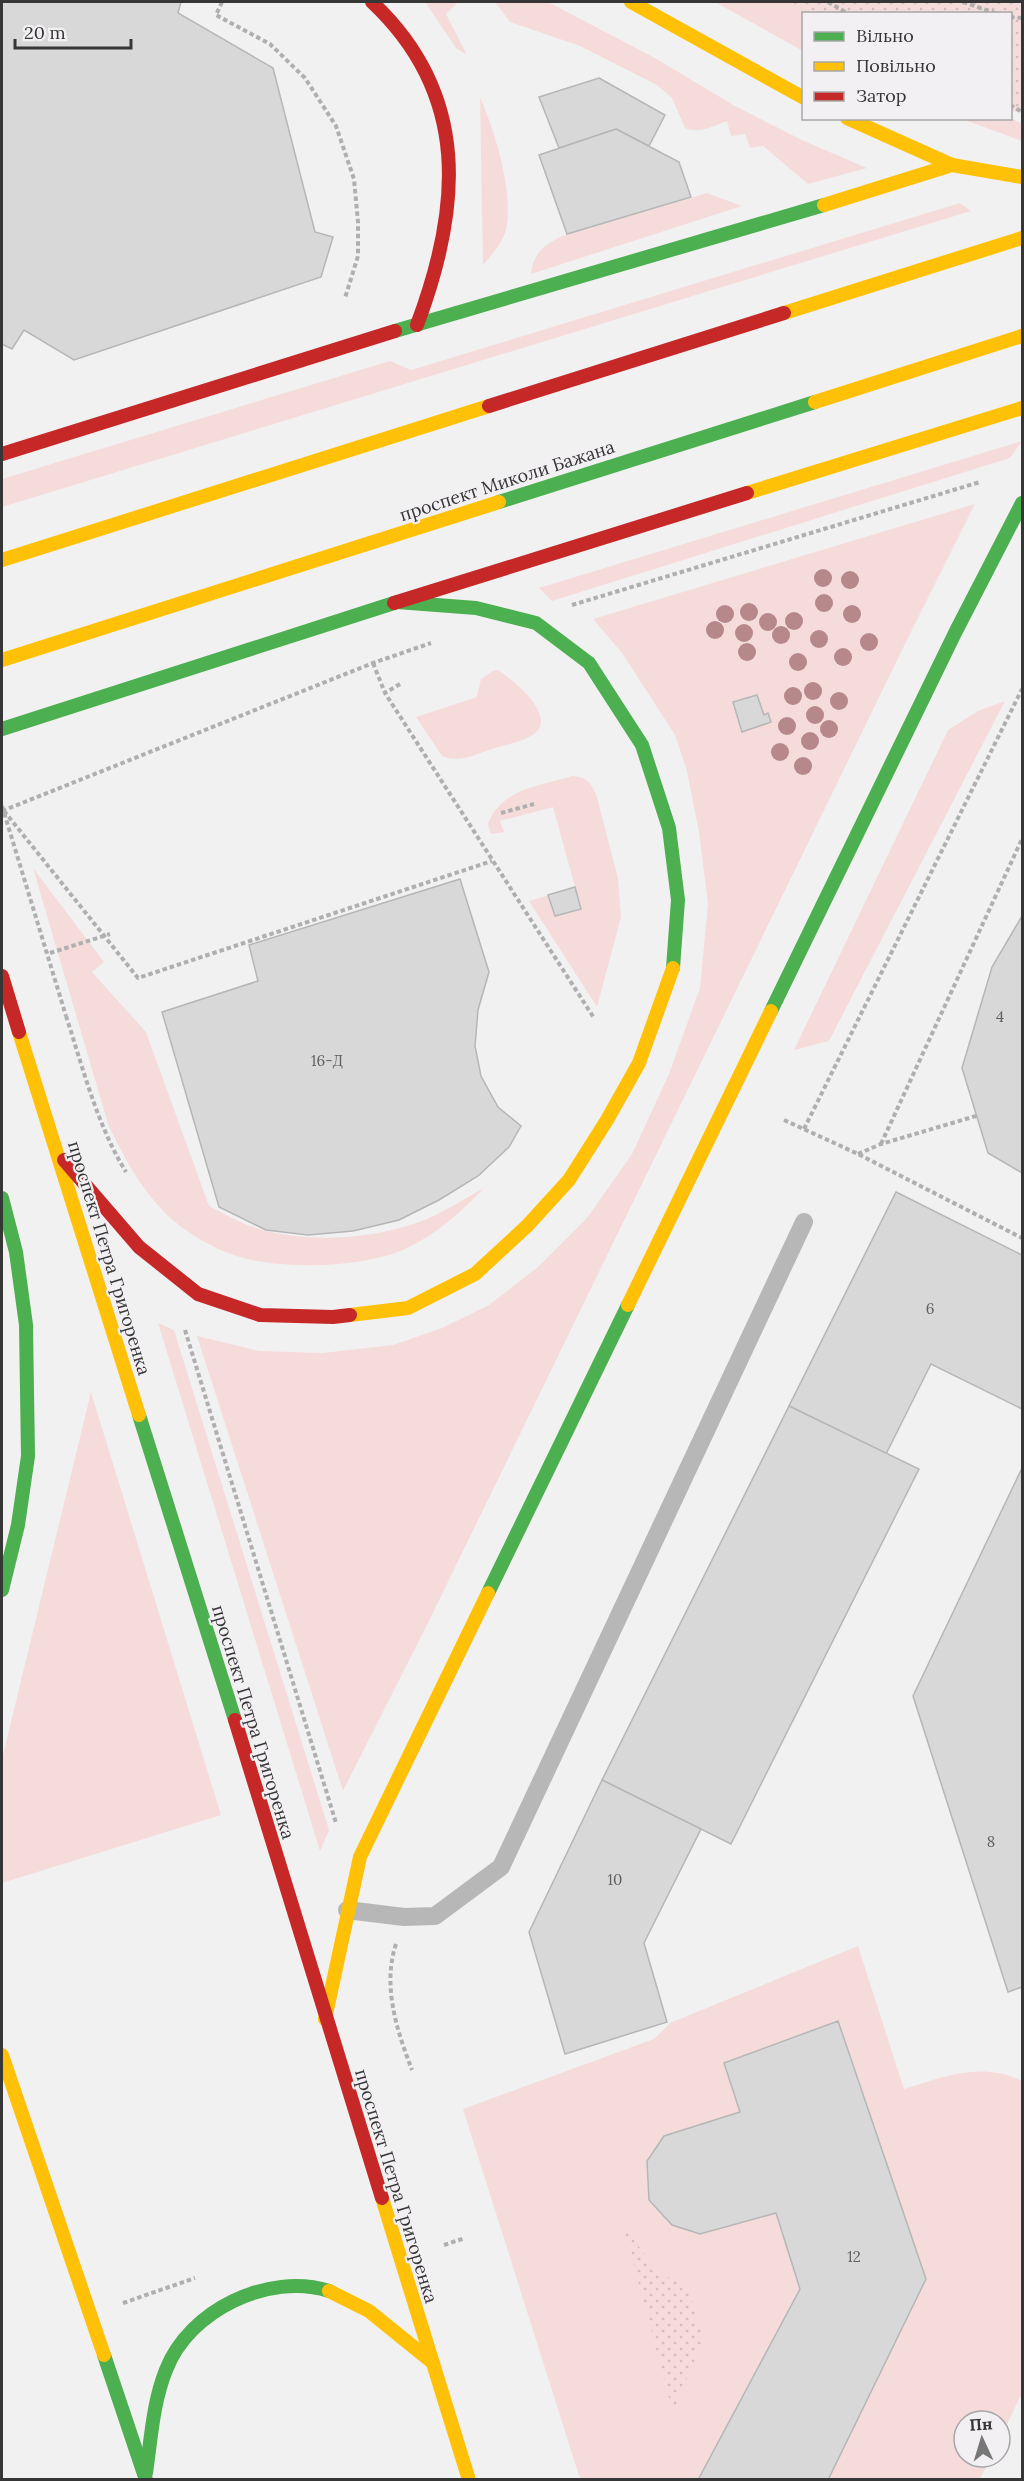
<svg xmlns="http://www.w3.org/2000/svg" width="1024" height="2481" viewBox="0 0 1024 2481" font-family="Lora,serif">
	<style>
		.grass { fill: #f5dcdb }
		.park { fill: url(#park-dots) }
		.building { fill: #d8d8d9; stroke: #b6b6b7; stroke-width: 1.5 }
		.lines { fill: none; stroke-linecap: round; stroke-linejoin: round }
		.path { stroke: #afafaf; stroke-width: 4; stroke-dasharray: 4.5 3; stroke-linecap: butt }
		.lane { stroke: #b7b7b7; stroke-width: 18 }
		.fast { stroke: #4caf50; stroke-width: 14 }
		.slow { stroke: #ffc107; stroke-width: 14 }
		.jam { stroke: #c62828; stroke-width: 14 }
		.path-bridge { stroke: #afafaf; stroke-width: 4; stroke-dasharray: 4.5 3; stroke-linecap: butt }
		.jam-bridge { stroke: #c62828; stroke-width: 14 }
		.tree { fill: #b6888a }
		.labels { text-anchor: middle; stroke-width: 4.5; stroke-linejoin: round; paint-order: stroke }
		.number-label { font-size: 15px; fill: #616061 }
		.street-label { font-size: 18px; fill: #373637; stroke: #f2f0f3 }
	</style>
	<defs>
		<pattern id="park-dots" width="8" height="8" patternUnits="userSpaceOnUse" patternTransform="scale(1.5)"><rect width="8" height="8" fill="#f5dcdb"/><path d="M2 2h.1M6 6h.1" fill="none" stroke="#d3bdbd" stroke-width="1.8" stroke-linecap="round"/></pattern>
	</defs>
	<rect width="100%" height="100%" fill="#f2f1f2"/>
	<g class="grass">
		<polygon points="425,2 458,2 446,14 467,55 456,48"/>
		<path d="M 495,2 L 548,2 L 655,58 L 735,106 L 802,140 L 867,168 L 808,184 L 763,146 L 750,148 L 745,134 L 731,136 L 727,121 C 713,126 700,134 685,128 L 672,98 L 657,85 L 580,46 L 510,22 Z"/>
		<polygon points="715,2 804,2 825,13 804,14 803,51"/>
		<path d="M 480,97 C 495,132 514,192 506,230 C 503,242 491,256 483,265 Z"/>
		<polygon points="1011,118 1022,124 1022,141 962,119"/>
		<path d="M 707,193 L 742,206 L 531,274 C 533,253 544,245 562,236 Z"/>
		<polygon points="960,203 971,211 2,507 2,479 390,361 411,370"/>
		<polygon points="1022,441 1010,458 552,601 539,588"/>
		<polygon points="975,504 906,642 427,1625 343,1791 197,1336 259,1351 323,1353 393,1345 442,1328 489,1305 538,1267 587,1218 632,1154 669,1074 700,988 708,904 699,832 687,771 675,735 622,653 593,619"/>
		<path d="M 498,670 C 513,680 552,711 538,730 C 529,741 508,744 495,748 C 479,753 459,764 442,756 L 416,717 L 477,697 L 481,679 L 493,671 Z"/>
		<polygon points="1005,701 829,1041 794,1050 948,730 978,711"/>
		<path d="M 572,776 C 586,777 590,781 596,794 L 618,878 L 621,917 L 597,1007 L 529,901 L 575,887 L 553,807 L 500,821 L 504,832 L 491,834 L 488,824 C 500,789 540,786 572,776 Z"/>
		<path d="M 33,868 L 104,962 L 92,972 L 146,1032 L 209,1206 C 225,1214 242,1224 259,1229 C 311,1244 377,1239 427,1219 C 447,1210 466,1198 484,1188 C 461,1212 436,1235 405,1249 C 364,1267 296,1269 252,1260 C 221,1254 186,1234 164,1212 C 139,1186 123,1156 108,1124 Z"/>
		<polygon points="158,1323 174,1330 329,1830 320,1851"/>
		<polygon points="91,1392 221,1815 2,1883 2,1759"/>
		<path d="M 858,1946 L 904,2089 C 943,2077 982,2061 1022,2081 L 1022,2393 L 1000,2439 L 1000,2421 L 964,2421 L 964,2457 L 991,2457 L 980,2479 L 580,2479 L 463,2109 L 654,2039 L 670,2023 Z"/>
	</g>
	<g class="park">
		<polygon points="791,2 1022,2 1022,112 1011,111 1010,14 812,13"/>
		<polygon points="624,2228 661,2274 688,2286 703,2339 673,2412"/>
	</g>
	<g class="building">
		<polygon points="2,2 181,2 178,13 273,68 315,232 333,237 321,277 74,360 24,330 12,349 2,344"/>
		<polygon points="599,78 665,115 649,146 616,129 559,148 539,97"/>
		<polygon points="616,129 679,162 691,197 567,234 539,155"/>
		<polygon points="757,695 764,715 768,713 771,722 742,732 733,702"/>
		<polygon points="460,879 489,972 478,1010 475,1046 481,1076 498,1107 521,1126 509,1147 478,1176 439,1200 399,1220 353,1231 308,1235 266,1230 219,1207 162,1012 258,981 249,945"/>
		<polygon points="575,887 581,909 555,916 548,895"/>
		<polygon points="1022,916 1022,1173 988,1153 962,1068 992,967"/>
		<polygon points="896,1192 1022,1255 1022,1409 931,1364 886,1454 789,1406"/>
		<polygon points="789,1406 919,1469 731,1844 602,1780"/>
		<polygon points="1022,1468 1022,1987 1008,1992 913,1696"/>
		<polygon points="602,1780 701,1829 644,1943 667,2022 565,2054 529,1932"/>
		<polygon points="838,2021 926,2279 828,2480 698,2480 800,2289 776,2213 700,2234 672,2225 649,2200 647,2161 664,2136 740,2112 724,2063"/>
	</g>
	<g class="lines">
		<g class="path">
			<polyline points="222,2 216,15 270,44 305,78 336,126 354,179 358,222 358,256 345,298"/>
			<polyline points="828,2 849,14"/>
			<polyline points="963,2 998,14"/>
			<polyline points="1010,17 1022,18"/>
			<polyline points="1010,105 1022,112"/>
			<polyline points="572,605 980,482"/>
			<polyline points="373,663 385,693"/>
			<polyline points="400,684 385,693 594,1018"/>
			<polyline points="2,811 373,663 431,643"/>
			<polyline points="4,811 138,978 492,861"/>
			<polyline points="501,813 534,804"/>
			<polyline points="50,953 110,934"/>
			<path d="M 66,1016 C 83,1068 97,1125 126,1172"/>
			<polyline points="784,1120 858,1154 1022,1238"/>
			<polyline points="804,1129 1022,689"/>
			<polyline points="881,1144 1022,839"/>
			<polyline points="858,1154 881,1144 976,1116"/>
			<polyline points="185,1330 336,1823"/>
			<path d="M 396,1944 C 382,1986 397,2031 412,2070"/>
			<polyline points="444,2245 465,2238"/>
			<polyline points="123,2303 195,2278"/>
		</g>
		<polyline class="lane" points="347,1910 404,1917 435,1916 501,1867 804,1222"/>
		<g class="fast">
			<polyline points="395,331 824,205"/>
			<polyline points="499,502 815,402"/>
			<polyline points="397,602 476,608 536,623 589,663 642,745 669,828 678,900 673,968"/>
			<polyline points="2,729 394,603"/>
			<polyline points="771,1011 955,633 1022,503"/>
			<polyline points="2,1198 16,1252 26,1325 28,1456 18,1525 2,1590"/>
			<polyline points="139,1415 235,1720"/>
			<polyline points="488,1593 628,1305"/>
			<polyline points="104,2355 146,2480"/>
			<path d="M 146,2473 C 151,2439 153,2402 166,2370 C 189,2310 269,2272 329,2291"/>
		</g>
		<g class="slow">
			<polyline points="631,2 804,98"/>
			<polyline points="847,118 952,165"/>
			<polyline points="824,205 952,165 1022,177"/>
			<polyline points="784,313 1022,238"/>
			<polyline points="815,402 1022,336"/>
			<polyline points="747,493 1022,408"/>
			<polyline points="2,560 489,406"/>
			<polyline points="2,660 499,502"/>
			<polyline points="19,1032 139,1415"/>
			<polyline points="628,1305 771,1011"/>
			<polyline points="350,1315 408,1308 475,1274 527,1226 569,1180 607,1120 639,1063 673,968"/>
			<polyline points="325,2019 360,1857 488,1593"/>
			<polyline points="2,2055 104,2355"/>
			<polyline points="382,2198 469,2480"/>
			<polyline points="329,2291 369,2311 432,2362"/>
		</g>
		<g class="jam">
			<path d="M 372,2 C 471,95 461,208 417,325"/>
			<polyline points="489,406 784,313"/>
			<polyline points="2,454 395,331"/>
			<polyline points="394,603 747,493"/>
			<polyline points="64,1160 139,1247 198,1294 260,1315 333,1317 350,1315"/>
			<polyline points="235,1720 382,2198"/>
		</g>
		<polyline class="path-bridge" points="2,806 66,1016"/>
		<polyline class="jam-bridge" points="2,976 19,1032"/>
	</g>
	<g class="tree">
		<circle cx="823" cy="578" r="9"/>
		<circle cx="850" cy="580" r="9"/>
		<circle cx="824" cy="603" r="9"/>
		<circle cx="749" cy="612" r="9"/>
		<circle cx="725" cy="614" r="9"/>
		<circle cx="852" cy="614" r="9"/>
		<circle cx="794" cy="621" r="9"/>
		<circle cx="768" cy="622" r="9"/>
		<circle cx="715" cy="630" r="9"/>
		<circle cx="744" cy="633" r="9"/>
		<circle cx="781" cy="635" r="9"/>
		<circle cx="819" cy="639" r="9"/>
		<circle cx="869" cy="642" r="9"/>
		<circle cx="747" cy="652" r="9"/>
		<circle cx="843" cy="657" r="9"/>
		<circle cx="798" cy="662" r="9"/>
		<circle cx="813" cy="691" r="9"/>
		<circle cx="793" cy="696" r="9"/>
		<circle cx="839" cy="701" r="9"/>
		<circle cx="815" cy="715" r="9"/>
		<circle cx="787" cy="726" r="9"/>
		<circle cx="829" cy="729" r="9"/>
		<circle cx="810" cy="741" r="9"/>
		<circle cx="780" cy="752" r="9"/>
		<circle cx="803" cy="766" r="9"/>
	</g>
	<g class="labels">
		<g class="number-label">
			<text x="1000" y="1022">4</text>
			<text x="327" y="1066">16-Д</text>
			<text x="930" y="1314">6</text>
			<text x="991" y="1847">8</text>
			<text x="615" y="1885">10</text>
			<text x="854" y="2262">12</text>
		</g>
		<g class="street-label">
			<text transform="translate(507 481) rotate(-18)" y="6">проспект Миколи Бажана</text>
			<text transform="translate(109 1258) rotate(73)" y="6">проспект Петра Григоренка</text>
			<text transform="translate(253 1722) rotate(73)" y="6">проспект Петра Григоренка</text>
			<text transform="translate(396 2186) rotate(73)" y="6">проспект Петра Григоренка</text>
		</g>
	</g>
	<rect width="1024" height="2481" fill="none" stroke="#373637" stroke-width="6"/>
	<rect x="802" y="12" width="210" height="108" fill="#f2f0f3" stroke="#a7a6a8" stroke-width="1.5"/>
	<rect x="814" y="32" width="30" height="9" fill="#4caf50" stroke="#a7a6a8" stroke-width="1.5"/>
	<text x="856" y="42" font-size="18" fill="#373637">Вільно</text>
	<rect x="814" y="62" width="30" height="9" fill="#ffc107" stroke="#a7a6a8" stroke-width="1.5"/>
	<text x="856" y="72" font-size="18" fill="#373637">Повільно</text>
	<rect x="814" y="92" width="30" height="9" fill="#c62828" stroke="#a7a6a8" stroke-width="1.5"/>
	<text x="856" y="102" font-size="18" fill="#373637">Затор</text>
	<g transform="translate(982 2439) rotate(356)"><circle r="28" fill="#f2f0f3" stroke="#a7a6a8" stroke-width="1.5"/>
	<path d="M0-4.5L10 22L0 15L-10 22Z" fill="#787778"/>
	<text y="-9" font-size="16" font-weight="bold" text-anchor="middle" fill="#373637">Пн</text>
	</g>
	<path d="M15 39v9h116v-9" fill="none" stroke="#373637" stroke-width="3"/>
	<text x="24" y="39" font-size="18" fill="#373637" stroke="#f2f0f3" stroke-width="4.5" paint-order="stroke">20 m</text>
</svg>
